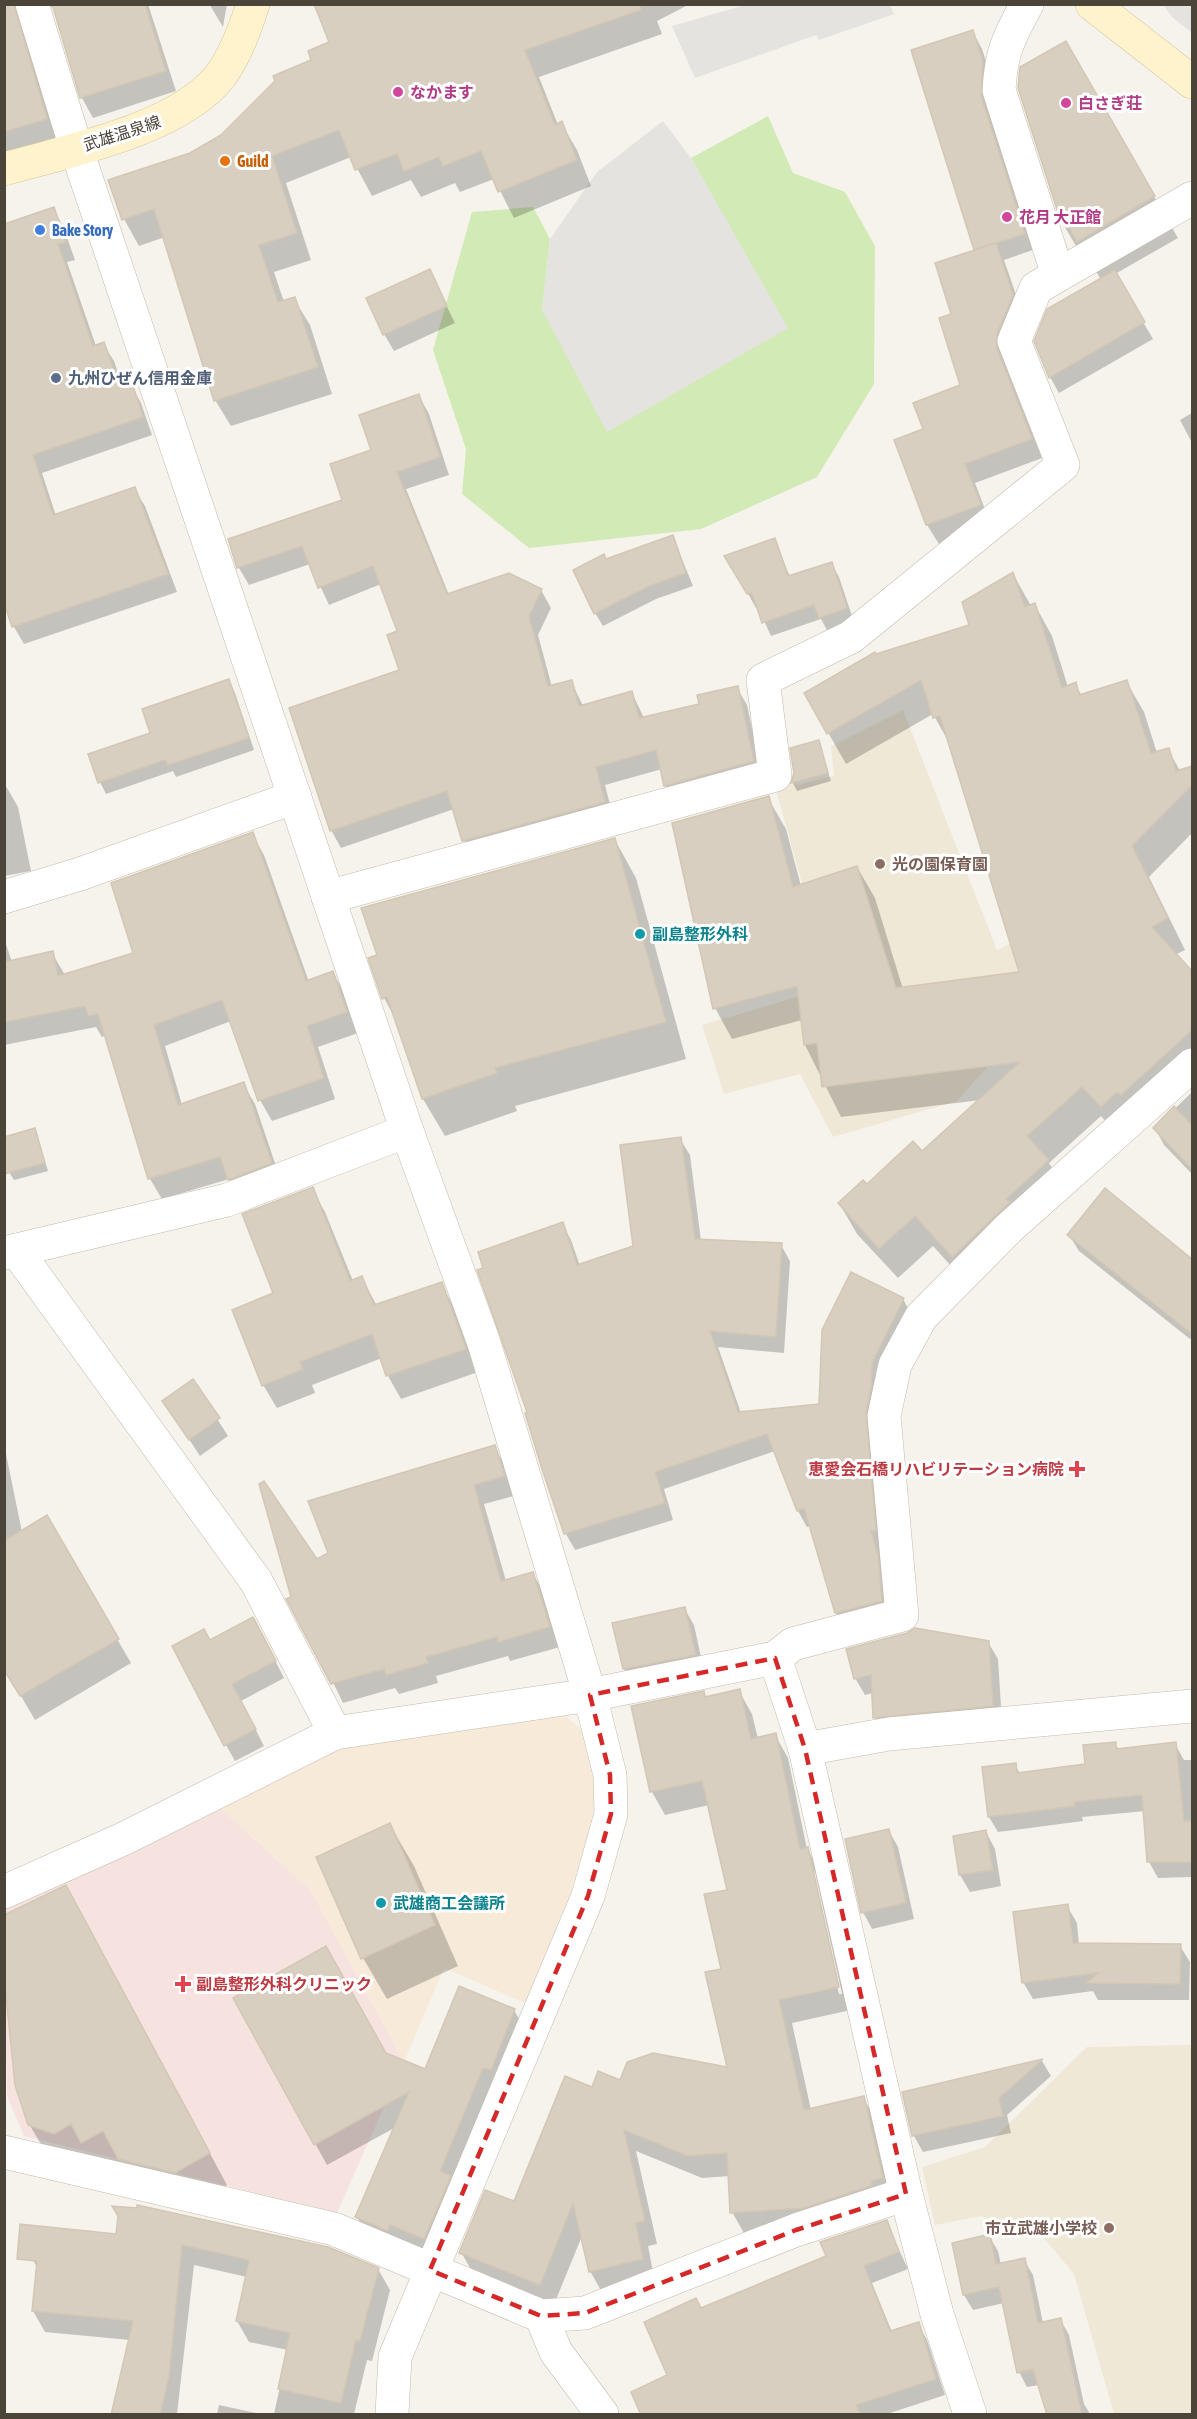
<svg xmlns="http://www.w3.org/2000/svg" width="1197" height="2419" viewBox="0 0 1197 2419" font-family="'Asap Condensed','Noto Sans JP',sans-serif">
	<style>
		.commercial { fill: #f7ead8 }
		.education { fill: #efe8d6 }
		.medical { fill: #f6e3e0 }
		.green { fill: #d2eab5 }
		.parking { fill: #e5e3e0 }
		.shadow { fill: #0003; fill-rule: evenodd }
		.building { fill: #d8cfc1; stroke: #d3c7b4; stroke-width: 1.5 }
		.lines { fill: none; stroke-linecap: round; stroke-linejoin: round }
		.street-casing { stroke: #c2bbae; stroke-width: 34 }
		.secondary-casing { stroke: #d6c79b; stroke-width: 34 }
		.street { stroke: #fff; stroke-width: 33 }
		.secondary { stroke: #fff3cd; stroke-width: 33 }
		.marked { fill: none; stroke: #d62828; stroke-width: 4.5; stroke-dasharray: 12 8; stroke-linejoin: round }
		.hotel-dot { fill: #d1479c; stroke: #fff; stroke-width: 2 }
		.food-dot { fill: #e8710a; stroke: #fff; stroke-width: 2 }
		.shop-dot { fill: #3f7fe0; stroke: #fff; stroke-width: 2 }
		.service-dot { fill: #5c6f8a; stroke: #fff; stroke-width: 2 }
		.education-dot { fill: #8d6e63; stroke: #fff; stroke-width: 2 }
		.culture-dot { fill: #0f9aa8; stroke: #fff; stroke-width: 2 }
		.health-dot { fill: #e0444e; stroke: #fff; stroke-width: 2 }
		.labels { text-anchor: middle; stroke-width: 6; stroke-linejoin: round; paint-order: stroke }
		.hotel-label { font-size: 16px; font-weight: bold; fill: #b23c85; stroke: #fff; text-anchor: start }
		.street-label { font-size: 16px; fill: #4b4439; stroke: #fff }
		.food-label { font-size: 16px; font-weight: bold; fill: #c56008; stroke: #fff; text-anchor: start }
		.shop-label { font-size: 16px; font-weight: bold; fill: #366cbe; stroke: #fff; text-anchor: start }
		.service-label { font-size: 16px; font-weight: bold; fill: #4e5e75; stroke: #fff; text-anchor: start }
		.education-label { font-size: 16px; font-weight: bold; fill: #785e54; stroke: #fff; text-anchor: start }
		.culture-label { font-size: 16px; font-weight: bold; fill: #0d838f; stroke: #fff; text-anchor: start }
		.health-label { font-size: 16px; font-weight: bold; fill: #be3a42; stroke: #fff; text-anchor: end }
	</style>
	<rect width="100%" height="100%" fill="#f6f3ec"/>
	<polygon class="commercial" points="563,1714 583,1731 595,1785 593,1819 570,1894 525,2003 444,1968 404,2062 311,1891 217,1805 338,1744"/>
	<g class="education">
		<polygon points="903,710 997,950 1023,937 1048,999 957,1101 833,1137 800,1074 724,1094 702,1025 831,987 776,790 788,781 797,785 834,776 831,746"/>
		<polygon points="1192,2045 1192,2414 1114,2414 1074,2274 1038,2231 981,2216 935,2225 922,2167 985,2147 1087,2047"/>
	</g>
	<polygon class="medical" points="217,1805 311,1891 404,2062 337,2213 24,2136 7,2096 4,1906"/>
	<polygon class="green" points="768,116 793,173 845,192 875,246 874,384 817,477 701,529 529,548 462,494 466,449 433,350 472,212 533,207 550,239 542,310 787,329 691,158"/>
	<g class="parking">
		<polygon points="745,5 890,5 894,14 819,40 816,35 695,78 672,26"/>
		<polygon points="1163,5 1192,5 1192,33 1172,17"/>
		<polygon points="663,121 691,158 788,328 607,432 542,310 550,239 597,172"/>
	</g>
	<g class="shadow">
		<polygon points="4,4 148,4 176,91 93,118 82,98 54,8 49,6 58,139 4,155"/>
		<polygon points="210,4 227,4 223,27 211,7"/>
		<polygon points="316,4 690,4 657,21 662,34 539,77 558,125 561,123 577,150 591,186 514,218 494,179 460,192 455,183 421,197 411,180 372,196 351,157 286,183 311,260 274,272 284,302 294,299 310,325 332,394 231,426 215,400 165,237 139,246 124,219 110,181 191,154 222,136 313,61 330,43"/>
		<polygon points="973,32 982,49 992,80 1033,250 1004,260 1023,315 1007,354 1007,369 1042,458 975,483 991,525 939,544 927,525 896,441 925,430 962,386 953,315 976,251"/>
		<polygon points="1065,43 1178,238 1115,274 1153,339 1059,393 1050,377 1101,280 1091,262 1086,263 1062,222 1020,88"/>
		<polygon points="53,209 63,226 75,260 67,262 96,346 103,344 114,361 123,388 131,385 141,403 152,435 42,473 56,516 134,489 145,506 177,592 24,644 14,627 4,598"/>
		<polygon points="429,271 455,323 394,351 384,334"/>
		<polygon points="419,396 429,414 449,475 406,489 449,595 541,590 551,608 538,635 552,687 571,681 583,706 632,693 644,718 701,706 737,688 747,705 763,779 675,803 665,785 662,769 605,785 614,820 474,858 464,840 454,809 341,848 331,830 401,671 399,632 381,584 329,605 310,564 249,585 239,568 229,540 344,501 373,451"/>
		<polygon points="1192,413 1192,443 1180,420"/>
		<polygon points="673,537 693,586 656,599 603,626 595,613 605,560"/>
		<polygon points="775,540 790,577 831,563 839,577 854,622 828,632 821,619 771,636 758,607 756,608 727,556"/>
		<polygon points="1013,574 1031,606 1035,605 1052,636 1068,687 1075,684 1082,696 1126,681 1144,712 1157,753 1168,749 1180,771 1192,768 1192,833 1149,877 1185,950 1175,955 1192,974 1192,1077 1119,1137 1101,1116 1049,1163 1066,1191 970,1287 933,1246 898,1278 857,1234 839,1203 922,1153 981,1100 841,1117 805,1045 802,1020 732,1039 715,1008 768,798 786,829 801,886 857,867 875,898 903,989 1021,974 952,748 933,714 846,764 806,694 876,656 971,626"/>
		<polygon points="228,681 235,693 254,750 176,777 173,771 106,794 100,782 152,734"/>
		<polygon points="818,742 831,781 797,791 793,783 795,773"/>
		<polygon points="6,786 18,807 31,871 4,876"/>
		<polygon points="252,834 264,855 309,982 333,973 345,994 358,1033 318,1047 335,1099 272,1121 260,1100 231,1021 165,1046 182,1105 243,1084 255,1104 282,1184 241,1200 229,1179 162,1199 150,1179 106,1035 102,1037 96,1027 4,1045 4,938 12,962 52,953 65,975 135,954"/>
		<polygon points="615,840 636,878 686,1059 515,1106 517,1111 445,1136 423,1099 396,1020 384,998"/>
		<polygon points="1192,1092 1192,1174 1164,1145 1155,1128"/>
		<polygon points="35,1130 48,1171 14,1180 9,1172"/>
		<polygon points="680,1139 690,1155 701,1241 781,1245 790,1261 784,1353 718,1347 741,1413 821,1405 903,1299 912,1316 884,1547 879,1547 886,1572 890,1617 846,1629 836,1613 811,1526 807,1527 798,1511 775,1451 664,1489 673,1520 575,1550 566,1534 542,1465 529,1413 562,1224 571,1240 580,1266 635,1247"/>
		<polygon points="312,1189 325,1212 353,1281 362,1278 377,1306 441,1284 454,1307 478,1372 401,1399 388,1376 382,1358 312,1385 315,1393 277,1408 263,1385 275,1294"/>
		<polygon points="1105,1190 1192,1261 1192,1336 1190,1339 1079,1251 1069,1235"/>
		<polygon points="193,1381 228,1436 200,1456 164,1401"/>
		<polygon points="4,1444 22,1532 46,1517 131,1663 35,1720 4,1667"/>
		<polygon points="494,1446 505,1466 514,1496 484,1504 506,1581 533,1574 544,1593 560,1647 510,1661 508,1656 436,1676 438,1683 399,1694 395,1688 343,1703 292,1597 317,1561"/>
		<polygon points="684,1608 694,1625 704,1671 634,1685 624,1669"/>
		<polygon points="262,1635 284,1678 241,1701 264,1746 235,1761 226,1745 210,1642"/>
		<polygon points="988,1642 998,1659 1002,1722 884,1734 875,1717 873,1693 865,1695 855,1678"/>
		<path d="M 739,1691 L 752,1714 L 758,1739 L 775,1735 L 788,1758 L 807,1849 L 821,1872 L 851,2010 L 792,2023 L 811,2110 L 863,2098 L 877,2121 L 895,2201 L 745,2235 L 732,2212 L 730,2176 L 702,2178 L 636,2151 L 657,2244 L 648,2246 L 655,2282 L 603,2294 L 590,2271 L 582,2236 L 553,2307 L 474,2275 L 461,2252 L 515,2203 L 592,2089 L 621,2082 L 729,2069 L 723,1970 L 729,1891 L 709,1805 L 665,1815 L 652,1792 L 633,1707 L 703,1693 L 706,1698 ZM 811,1868 L 815,1872 L 842,1994 L 839,1994 Z"/>
		<polygon points="1115,1743 1119,1750 1175,1744 1184,1760 1192,1760 1192,1877 1158,1878 1149,1862 1145,1811 1082,1817 1083,1821 998,1832 989,1817 1015,1764 1020,1774 1086,1766"/>
		<polygon points="390,1825 414,1866 458,1966 387,1999 363,1958"/>
		<polygon points="889,1831 898,1847 914,1919 872,1929 863,1912"/>
		<polygon points="986,1832 995,1849 1001,1886 970,1892 960,1875 955,1838"/>
		<polygon points="66,1887 227,2185 194,2203 138,2190 121,2162 100,2173 48,2156 29,2124"/>
		<polygon points="1067,1906 1077,1923 1079,1945 1180,1946 1190,1962 1189,2000 1098,2000 1093,1991 1033,1999 1023,1982"/>
		<polygon points="235,1999 426,2071 514,2010 526,2031 436,2259 369,2238 357,2217 396,2127 327,2165"/>
		<polygon points="1042,2061 1051,2076 1007,2115 1011,2133 923,2152 914,2136 904,2093"/>
		<polygon points="886,2222 908,2269 872,2283 892,2332 918,2324 927,2340 945,2395 887,2414 643,2414 669,2376 701,2310 828,2257"/>
		<polygon points="117,2235 378,2269 390,2290 372,2361 367,2360 354,2414 274,2414 288,2350 249,2342 237,2321 247,2277 194,2265 177,2414 113,2414 130,2340 45,2332 33,2311 38,2269 33,2260"/>
		<polygon points="989,2236 998,2251 1001,2265 1024,2260 1033,2275 1043,2323 1060,2319 1069,2335 1084,2404 1090,2414 1049,2414 1039,2385 1027,2387 1019,2372 1004,2303 973,2310 964,2295"/>
		<polygon points="219,2405 261,2414 217,2414"/>
	</g>
	<g class="building">
		<polygon points="4,4 14,4 47,119 4,132"/>
		<polygon points="52,4 145,4 166,71 80,98"/>
		<polygon points="314,4 640,4 641,10 525,50 555,125 562,121 577,160 498,192 481,151 443,166 439,157 404,171 397,154 355,170 339,130 272,156 297,233 259,245 278,302 295,297 318,367 214,401 154,209 122,220 108,180 190,153 221,135 275,81 273,76 311,60 308,51 329,42"/>
		<polygon points="973,30 983,62 981,96 1025,234 974,250 911,50"/>
		<polygon points="1066,41 1155,196 1077,242 1065,221 1061,222 1018,88 1020,67"/>
		<polygon points="54,207 66,242 58,244 93,346 104,342 120,387 132,383 143,417 33,455 53,515 135,487 168,574 12,627 4,603 4,224"/>
		<polygon points="996,243 1013,295 997,334 997,348 1032,439 965,464 981,505 926,525 894,440 923,429 913,403 960,385 939,318 951,314 935,263"/>
		<polygon points="430,269 447,306 383,335 366,298"/>
		<polygon points="1115,270 1145,322 1049,378 1034,341 1047,309"/>
		<polygon points="419,394 440,457 397,472 447,594 509,573 542,589 529,616 548,686 572,680 579,706 632,691 639,718 699,704 697,695 738,686 754,761 664,786 656,750 596,767 605,802 462,841 447,791 330,831 289,708 399,670 387,635 397,631 373,566 318,588 302,546 237,568 228,539 342,500 330,464 371,450 359,415"/>
		<polygon points="673,535 686,573 649,586 594,614 573,570 604,554 606,559"/>
		<polygon points="775,538 788,576 832,562 847,608 819,618 814,605 762,623 752,593 747,594 724,556"/>
		<polygon points="1013,572 1025,607 1035,603 1062,688 1076,682 1079,695 1127,680 1151,753 1169,748 1176,771 1192,766 1192,785 1132,846 1168,918 1152,927 1192,971 1192,1030 1121,1095 1117,1092 1101,1107 1082,1087 1027,1136 1049,1160 1006,1199 1010,1202 952,1257 915,1216 879,1249 838,1203 863,1180 867,1184 913,1141 922,1151 1020,1062 822,1087 817,1043 804,1045 797,986 713,1009 672,823 769,796 793,887 857,866 896,988 1019,972 940,716 933,718 921,680 827,734 804,693 875,652 876,654 969,625 962,602"/>
		<polygon points="229,679 249,738 168,765 165,760 98,783 88,754 150,733 142,709"/>
		<polygon points="819,740 828,773 791,783 794,773 790,748"/>
		<polygon points="253,832 306,981 333,971 347,1012 307,1026 324,1078 258,1101 222,1000 154,1025 178,1105 244,1082 272,1163 228,1180 220,1157 148,1179 98,1014 88,1016 85,1006 4,1022 4,962 53,951 58,976 133,953 111,883"/>
		<polygon points="615,838 666,1022 495,1068 497,1073 422,1099 387,997 382,999 368,958 377,955 361,908"/>
		<polygon points="1174,1106 1192,1125 1192,1169 1153,1128"/>
		<polygon points="35,1128 45,1163 4,1174 4,1137"/>
		<polygon points="681,1137 695,1239 782,1243 776,1337 710,1331 738,1412 819,1404 822,1330 851,1272 904,1298 872,1363 871,1388 866,1412 876,1531 871,1531 878,1555 882,1601 835,1613 804,1508 797,1511 767,1434 655,1472 665,1503 564,1534 541,1466 525,1413 527,1412 477,1270 483,1268 478,1252 563,1222 577,1265 633,1246 620,1145"/>
		<polygon points="313,1187 350,1281 362,1276 374,1305 442,1282 466,1349 386,1376 372,1334 300,1362 303,1369 262,1386 232,1310 273,1293 242,1214"/>
		<polygon points="1105,1188 1192,1259 1192,1334 1067,1235"/>
		<polygon points="193,1379 220,1418 189,1440 162,1401"/>
		<polygon points="495,1445 505,1476 474,1485 501,1581 533,1572 550,1627 498,1642 497,1637 426,1657 428,1663 386,1675 384,1669 331,1684 286,1599 291,1597 259,1484 264,1481 317,1559 328,1553 308,1501"/>
		<polygon points="47,1515 119,1639 20,1696 4,1670 4,1541"/>
		<polygon points="685,1607 696,1655 623,1669 612,1623"/>
		<polygon points="253,1617 276,1661 232,1684 256,1729 224,1746 172,1646 204,1629 210,1640"/>
		<polygon points="915,1628 989,1641 993,1706 873,1718 871,1675 854,1679 846,1649 907,1633"/>
		<polygon points="740,1689 751,1739 776,1733 800,1849 808,1847 839,1987 779,2000 804,2110 864,2096 883,2178 871,2181 873,2185 804,2208 730,2213 727,2153 688,2156 624,2130 645,2221 636,2223 643,2259 589,2272 573,2203 540,2285 459,2253 485,2190 514,2201 565,2076 592,2087 598,2071 620,2080 627,2062 653,2053 727,2067 705,1972 721,1969 704,1894 727,1890 702,1781 650,1792 631,1706 704,1691 705,1697"/>
		<polygon points="1116,1742 1116,1749 1176,1742 1184,1821 1192,1821 1192,1862 1147,1862 1142,1795 1074,1802 1075,1806 988,1817 982,1767 1016,1763 1017,1773 1085,1764 1083,1745"/>
		<polygon points="390,1823 435,1925 361,1959 316,1857"/>
		<polygon points="889,1829 906,1903 861,1913 845,1839"/>
		<polygon points="986,1830 993,1870 959,1875 953,1836"/>
		<polygon points="66,1885 210,2153 175,2173 118,2159 103,2131 81,2143 71,2124 54,2134 28,2125 15,2085 4,1976 4,1915"/>
		<polygon points="1068,1904 1073,1943 1181,1944 1180,1984 1086,1983 1098,1973 1022,1983 1013,1912"/>
		<polygon points="326,1946 386,2053 425,2069 459,1986 515,2009 491,2070 483,2068 440,2171 451,2176 424,2239 390,2225 388,2231 355,2217 409,2092 314,2145 233,1998"/>
		<polygon points="1043,2059 999,2098 1003,2116 912,2136 902,2092"/>
		<polygon points="137,2205 328,2247 379,2268 360,2341 356,2340 341,2403 278,2389 290,2333 236,2321 249,2260 182,2245 169,2377 160,2415 111,2415 133,2321 32,2311 37,2261 17,2259 20,2224 116,2234 118,2216 112,2206 137,2208"/>
		<polygon points="887,2220 899,2252 864,2266 890,2331 919,2322 936,2379 856,2405 861,2415 641,2415 631,2392 667,2375 644,2322 696,2298 701,2308 826,2256 820,2242"/>
		<polygon points="990,2234 996,2264 1025,2258 1038,2323 1061,2318 1082,2415 1047,2415 1033,2369 1017,2373 999,2287 963,2295 952,2243"/>
	</g>
	<g class="lines">
		<defs>
			<g id="street">
				<polyline points="32,4 76,148 407,1131 484,1343 590,1695 610,1775 611,1814 588,1896 395,2357 392,2414"/>
				<path d="M 1027,4 C 1009,37 1001,52 999,90 L 1058,275"/>
				<polyline points="4,897 80,874 295,797"/>
				<polyline points="328,897 775,775 763,680 851,637 1063,465 1014,341 1036,288 1192,198"/>
				<polyline points="16,1250 256,1581 335,1733"/>
				<polyline points="4,1253 227,1200 407,1131"/>
				<polyline points="775,1658 805,1749 906,2194 937,2314 970,2414"/>
				<polyline points="805,1749 889,1734 1192,1706"/>
				<polyline points="4,1892 123,1839 335,1733 590,1695 775,1658 793,1644 902,1615 884,1416 895,1365 921,1317 1009,1228 1192,1065"/>
				<polyline points="4,2152 334,2229 541,2316 585,2313 796,2230 906,2194"/>
				<polyline points="541,2316 556,2352 602,2414"/>
			</g>
			<g id="secondary">
				<polyline points="1092,4 1192,82"/>
				<path d="M 4,169 C 68,151 180,129 221,75 C 236,54 245,29 253,4"/>
			</g>
		</defs>
		<use href="#street" class="street-casing"/>
		<use href="#secondary" class="secondary-casing"/>
		<use href="#street" class="street"/>
		<use href="#secondary" class="secondary"/>
	</g>
	<path class="marked" d="M 775,1658 L 805,1749 L 906,2194 L 796,2230 L 585,2313 L 541,2316 L 430,2270 L 588,1896 L 611,1814 L 610,1775 L 590,1695 Z"/>
	<g class="hotel-dot">
		<circle cx="398" cy="92" r="6"/>
		<circle cx="1066" cy="103" r="6"/>
		<circle cx="1007" cy="217" r="6"/>
	</g>
	<circle class="food-dot" cx="225" cy="161" r="6"/>
	<circle class="shop-dot" cx="40" cy="230" r="6"/>
	<circle class="service-dot" cx="56" cy="378" r="6"/>
	<g class="education-dot">
		<circle cx="880" cy="864" r="6"/>
		<circle cx="1109" cy="2228" r="6"/>
	</g>
	<g class="culture-dot">
		<circle cx="640" cy="934" r="6"/>
		<circle cx="381" cy="1903" r="6"/>
	</g>
	<g class="health-dot">
		<path d="M1074 1460h6v6h6v6h-6v6h-6v-6h-6v-6h6z"/>
		<path d="M180 1975h6v6h6v6h-6v6h-6v-6h-6v-6h6z"/>
	</g>
	<g class="labels">
		<g class="hotel-label">
			<text x="410" y="98">なかます</text>
			<text x="1078" y="109">白さぎ荘</text>
			<text x="1019" y="223">花月 大正館</text>
		</g>
		<g class="street-label">
			<text transform="translate(122 133) rotate(-18)" y="6">武雄温泉線</text>
		</g>
		<g class="food-label">
			<text x="237" y="167">Guild</text>
		</g>
		<g class="shop-label">
			<text x="52" y="236">Bake Story</text>
		</g>
		<g class="service-label">
			<text x="68" y="384">九州ひぜん信用金庫</text>
		</g>
		<g class="education-label">
			<text x="892" y="870">光の園保育園</text>
			<text x="1097" y="2234" text-anchor="end">市立武雄小学校</text>
		</g>
		<g class="culture-label">
			<text x="652" y="940">副島整形外科</text>
			<text x="393" y="1909">武雄商工会議所</text>
		</g>
		<g class="health-label">
			<text x="1064" y="1475">恵愛会石橋リハビリテーション病院</text>
			<text x="196" y="1990" text-anchor="start">副島整形外科クリニック</text>
		</g>
	</g>
	<rect width="1197" height="2419" fill="none" stroke="#4b4439" stroke-width="12"/>
</svg>
